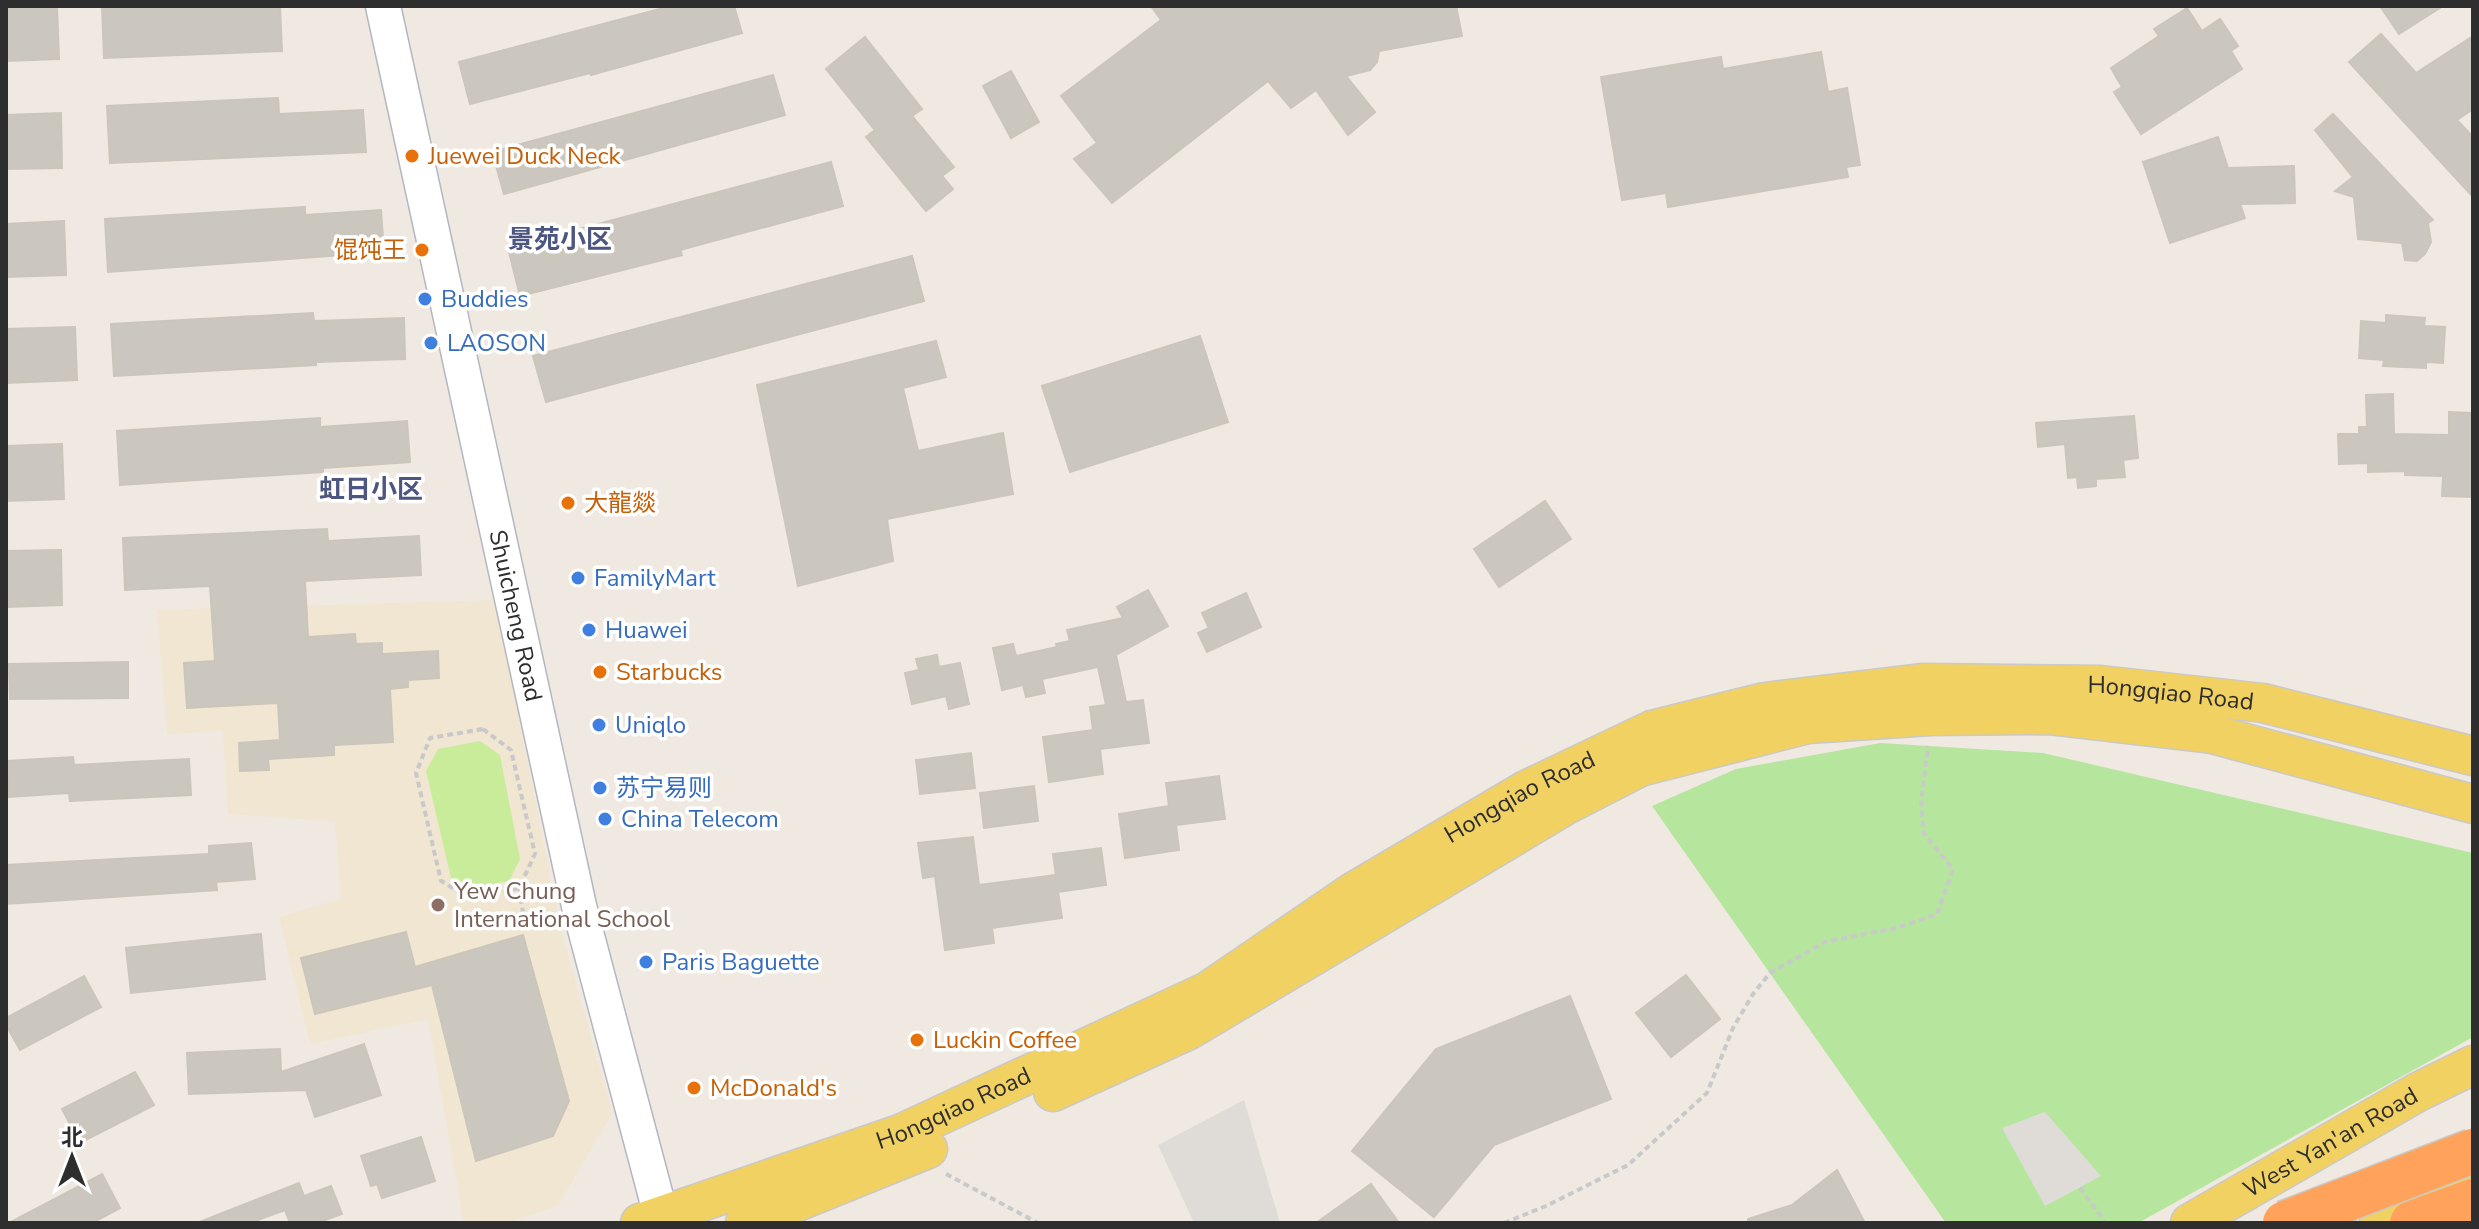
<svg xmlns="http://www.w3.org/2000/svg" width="2479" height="1229" viewBox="0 0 2479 1229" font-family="'Nunito Sans','Noto Sans SC',sans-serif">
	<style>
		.education { fill: #f0e6d1 }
		.green { fill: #b6e59e }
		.pitch { fill: #c9ec9a }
		.plaza { fill: #dfdcd8 }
		.building { fill: #cbc7bf; stroke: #cbc5ba; stroke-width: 2 }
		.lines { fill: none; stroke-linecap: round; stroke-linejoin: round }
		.secondary-casing { stroke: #b4b7c1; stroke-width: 37 }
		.primary-casing { stroke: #c9c9c9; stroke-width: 41 }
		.highway-casing { stroke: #c9c9c9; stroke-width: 47 }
		.path { stroke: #c9c9c9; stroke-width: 4; stroke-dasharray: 6 4; stroke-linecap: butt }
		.secondary { stroke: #fff; stroke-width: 34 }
		.primary { stroke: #f2d163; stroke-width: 38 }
		.highway { stroke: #ffa35c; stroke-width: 44 }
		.highway-bridge-casing { stroke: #c9c9c9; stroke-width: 47; stroke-linecap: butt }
		.highway-bridge { stroke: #ffa35c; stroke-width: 44 }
		.food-dot { fill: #e8710a; stroke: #fff; stroke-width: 3 }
		.shop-dot { fill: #3f7fe0; stroke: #fff; stroke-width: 3 }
		.education-dot { fill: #8d6e63; stroke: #fff; stroke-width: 3 }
		.labels { text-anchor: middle; stroke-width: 7; stroke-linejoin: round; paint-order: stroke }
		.food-label { font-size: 24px; fill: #c56008; stroke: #fff; text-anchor: start }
		.shop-label { font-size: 24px; fill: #366cbe; stroke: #fff; text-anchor: start }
		.street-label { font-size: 24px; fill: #2e2e2e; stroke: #fff }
		.education-label { font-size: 24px; fill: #785e54; stroke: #fff; text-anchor: start }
		.neighbourhood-label { font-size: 26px; font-weight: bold; fill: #4d5680; stroke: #fff }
	</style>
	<rect width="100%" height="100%" fill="#efe9e1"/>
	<polygon class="education" points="496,600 559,923 612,1113 558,1206 504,1223 464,1223 428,1019 310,1044 279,917 341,899 335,821 228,814 223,731 167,734 157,610"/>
	<polygon class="green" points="1880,743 2043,753 2473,853 2473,1037 2138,1223 1946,1223 1652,806 1736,769"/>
	<polygon class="pitch" points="480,741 500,755 520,859 509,881 476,887 451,878 426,771 438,749"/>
	<g class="plaza">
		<polygon points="1244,1100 1280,1223 1194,1223 1158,1145"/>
		<polygon points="2045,1112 2101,1176 2045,1206 2002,1128"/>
	</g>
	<g class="building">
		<polygon points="6,6 57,6 59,59 6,61"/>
		<polygon points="102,6 280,6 282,51 104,58"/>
		<polygon points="671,6 734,6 742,33 591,75 590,73 470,104 459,62"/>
		<polygon points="1151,6 1456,6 1462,36 1379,51 1377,62 1370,70 1346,76 1375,112 1348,135 1316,90 1291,108 1268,81 1112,203 1074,159 1097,143 1061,96 1161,20"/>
		<polygon points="2380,6 2443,6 2399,34"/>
		<polygon points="2187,8 2202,31 2220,19 2238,46 2231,51 2242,69 2141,134 2114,92 2122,87 2111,68 2159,36 2154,29"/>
		<polygon points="2381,34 2416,73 2473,36 2473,109 2457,120 2473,137 2473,197 2349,62"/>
		<polygon points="865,37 922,109 912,116 954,167 942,176 953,189 926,211 866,137 875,130 826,69"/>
		<polygon points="1821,52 1828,92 1847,88 1860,165 1846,167 1848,177 1668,207 1666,193 1622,200 1601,77 1721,57 1723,69"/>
		<polygon points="1011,71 1039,122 1011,138 983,86"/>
		<polygon points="773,75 785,115 504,194 492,152"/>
		<polygon points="278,98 279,114 363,110 366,152 110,163 107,106"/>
		<polygon points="61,113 62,168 6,169 6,115"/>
		<polygon points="2333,114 2433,220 2428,223 2431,242 2425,254 2417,261 2405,260 2402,243 2358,239 2354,197 2335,191 2353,177 2315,130"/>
		<polygon points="2218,137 2228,168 2294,166 2295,203 2240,204 2245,218 2170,243 2143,162"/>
		<polygon points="831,162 843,206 680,250 682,255 520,296 508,248"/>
		<polygon points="305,207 305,215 381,210 384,252 108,272 105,219"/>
		<polygon points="64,221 66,275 6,277 6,224"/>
		<polygon points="912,256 924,301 546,402 533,356"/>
		<polygon points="313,313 314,321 404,318 405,359 316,362 316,365 114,376 111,324"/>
		<polygon points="2386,315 2425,318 2424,326 2445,327 2443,363 2426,362 2426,368 2383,366 2384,360 2359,358 2361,321 2386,323"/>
		<polygon points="75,327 77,380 6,383 6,329"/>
		<polygon points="1200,336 1228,422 1070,472 1042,386"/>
		<polygon points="936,341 946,377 903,388 918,451 1003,433 1013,494 887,519 893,561 798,586 757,385"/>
		<polygon points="2393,394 2394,434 2449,435 2449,412 2473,413 2473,497 2442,496 2443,476 2405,475 2405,471 2368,472 2368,463 2339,464 2338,434 2359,434 2359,427 2367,427 2366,395"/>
		<polygon points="2134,416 2138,458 2123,460 2125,477 2096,479 2096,486 2078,488 2077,477 2068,478 2065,444 2038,447 2036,423"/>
		<polygon points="320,418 320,427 407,421 410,462 323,468 323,472 120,485 117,431"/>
		<polygon points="62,444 64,499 6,501 6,446"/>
		<polygon points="1545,501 1571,539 1499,587 1474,549"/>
		<polygon points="327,529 328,541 419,536 421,575 305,581 308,637 355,634 356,644 382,643 382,654 438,651 439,678 408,680 408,687 390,689 393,742 334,745 334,755 268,759 269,770 240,771 239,743 280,740 278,703 187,708 184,663 215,661 210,586 125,590 123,538"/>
		<polygon points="61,550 62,605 6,607 6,551"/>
		<polygon points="1148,590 1168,626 1116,655 1126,702 1143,700 1149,743 1100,749 1103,774 1049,782 1043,737 1093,730 1090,707 1106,705 1098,667 1042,679 1045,693 1026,697 1023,685 1002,690 993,648 1013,644 1016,656 1057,647 1056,644 1070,641 1067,630 1123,618 1117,607"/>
		<polygon points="1246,593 1261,627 1207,652 1198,633 1209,628 1202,613"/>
		<polygon points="937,655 939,667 960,663 969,704 949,709 946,696 912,704 905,673 919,670 916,659"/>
		<polygon points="128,662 128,698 10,699 9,664"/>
		<polygon points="971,753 975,788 920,794 916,760"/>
		<polygon points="73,757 74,765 189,759 191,795 70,801 69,793 9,797 7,761"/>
		<polygon points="1219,776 1225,819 1176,825 1179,850 1125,858 1119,814 1169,806 1166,783"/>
		<polygon points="1034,786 1038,821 984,828 980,793"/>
		<polygon points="973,837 979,885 1056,875 1053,854 1101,848 1106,885 1058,892 1062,918 992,928 994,943 945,950 935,876 923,878 918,843"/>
		<polygon points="251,843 255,879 216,882 217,890 6,904 6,865 209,854 209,846"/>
		<polygon points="406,932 415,967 523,935 569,1101 553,1136 476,1161 432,985 315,1014 301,958"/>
		<polygon points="261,934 265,979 131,993 126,948"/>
		<polygon points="1686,975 1720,1019 1671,1057 1636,1013"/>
		<polygon points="84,976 101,1007 20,1050 6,1025 6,1018"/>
		<polygon points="1570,996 1611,1099 1494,1145 1434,1217 1352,1151 1436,1049"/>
		<polygon points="364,1044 381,1095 315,1117 306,1090 189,1094 187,1053 280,1049 281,1072"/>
		<polygon points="135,1072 154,1105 80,1143 62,1109"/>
		<polygon points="421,1137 435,1181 382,1198 377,1184 371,1186 361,1156"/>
		<polygon points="1837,1170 1865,1223 1748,1223 1748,1219 1792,1205"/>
		<polygon points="102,1174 120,1208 92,1223 9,1223"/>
		<polygon points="299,1183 304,1196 331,1186 342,1214 317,1223 290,1223 285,1210 250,1223 197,1223"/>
		<polygon points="1371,1184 1399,1223 1316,1223"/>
	</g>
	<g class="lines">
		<defs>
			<g id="secondary">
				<path id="s1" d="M 383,6 L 579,906 L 663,1223"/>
			</g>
			<g id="primary">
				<polyline points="1053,1092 1189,1030 1568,804 1640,767 1808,724 1931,716 2048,715 2212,734 2473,804"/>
				<path id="s2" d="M 640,1223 L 900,1134 L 1208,991 L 1353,892 L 1526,790 L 1652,730 L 1765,702 L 1922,683 L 2101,685 L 2263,703 L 2473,756"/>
				<polyline points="745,1223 928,1149"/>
				<path id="s3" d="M 2190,1223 L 2418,1092 L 2473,1065"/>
				<polyline points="2379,1223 2473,1172"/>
			</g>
			<polyline id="highway" points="2412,1223 2473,1201"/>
		</defs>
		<use href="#secondary" class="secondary-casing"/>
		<use href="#primary" class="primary-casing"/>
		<use href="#highway" class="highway-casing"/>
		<g class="path">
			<polygon points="483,729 511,750 535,854 519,888 473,900 441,881 416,773 430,738"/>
			<polyline points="519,888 524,919 553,913"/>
			<polyline points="946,1174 1038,1223"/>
			<polyline points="2080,1188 2106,1223"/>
			<polyline points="1504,1223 1546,1206 1628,1165 1707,1093 1733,1028 1753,994 1770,973 1825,942 1900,927 1937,914 1953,869 1924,834 1921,803 1928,746"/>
		</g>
		<use href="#secondary" class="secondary"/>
		<use href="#primary" class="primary"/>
		<use href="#highway" class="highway"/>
		<defs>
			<polyline id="highway-bridge" points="2285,1223 2473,1151"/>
		</defs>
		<use href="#highway-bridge" class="highway-bridge-casing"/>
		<use href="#highway-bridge" class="highway-bridge"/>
	</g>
	<g class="food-dot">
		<circle cx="412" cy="156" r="8"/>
		<circle cx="422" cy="250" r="8"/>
		<circle cx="568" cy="503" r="8"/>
		<circle cx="600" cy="672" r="8"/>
		<circle cx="917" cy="1040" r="8"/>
		<circle cx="694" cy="1088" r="8"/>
	</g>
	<g class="shop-dot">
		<circle cx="425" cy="299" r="8"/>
		<circle cx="431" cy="343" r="8"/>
		<circle cx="578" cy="578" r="8"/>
		<circle cx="589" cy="630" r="8"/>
		<circle cx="599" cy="725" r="8"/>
		<circle cx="600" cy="788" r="8"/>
		<circle cx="605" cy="819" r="8"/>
		<circle cx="646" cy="962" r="8"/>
	</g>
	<circle class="education-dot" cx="438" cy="905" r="8"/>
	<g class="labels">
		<g class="food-label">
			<text x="428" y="164">Juewei Duck Neck</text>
			<text x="406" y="258" text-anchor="end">馄饨王</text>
			<text x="584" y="511">大龍燚</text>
			<text x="616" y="680">Starbucks</text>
			<text x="933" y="1048">Luckin Coffee</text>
			<text x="710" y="1096">McDonald's</text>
		</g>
		<g class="shop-label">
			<text x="441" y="307">Buddies</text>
			<text x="447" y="351">LAOSON</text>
			<text x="594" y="586">FamilyMart</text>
			<text x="605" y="638">Huawei</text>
			<text x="615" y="733">Uniqlo</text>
			<text x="616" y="796">苏宁易则</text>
			<text x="621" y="827">China Telecom</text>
			<text x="662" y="970">Paris Baguette</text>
		</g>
		<g class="street-label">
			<text dy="8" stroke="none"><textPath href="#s1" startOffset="624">Shuicheng Road</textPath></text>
			<text dy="8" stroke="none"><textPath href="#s2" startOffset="1654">Hongqiao Road</textPath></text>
			<text dy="8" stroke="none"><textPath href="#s2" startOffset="982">Hongqiao Road</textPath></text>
			<text dy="8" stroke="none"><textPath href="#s2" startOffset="334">Hongqiao Road</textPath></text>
			<text dy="8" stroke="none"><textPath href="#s3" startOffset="162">West Yan'an Road</textPath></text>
		</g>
		<g class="education-label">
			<text x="454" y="899">Yew Chung<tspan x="454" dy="28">International School</tspan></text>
		</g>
		<g class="neighbourhood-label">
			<text x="560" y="248">景苑小区</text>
			<text x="371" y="498">虹日小区</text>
		</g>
	</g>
	<rect width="2479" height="1229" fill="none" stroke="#2e2e2e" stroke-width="16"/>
	<g transform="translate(72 1157)" stroke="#ffffff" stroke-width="6" paint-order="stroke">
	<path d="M0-6L14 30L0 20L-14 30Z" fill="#2e2e2e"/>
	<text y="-12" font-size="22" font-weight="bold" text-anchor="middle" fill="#2e2e2e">北</text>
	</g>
</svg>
